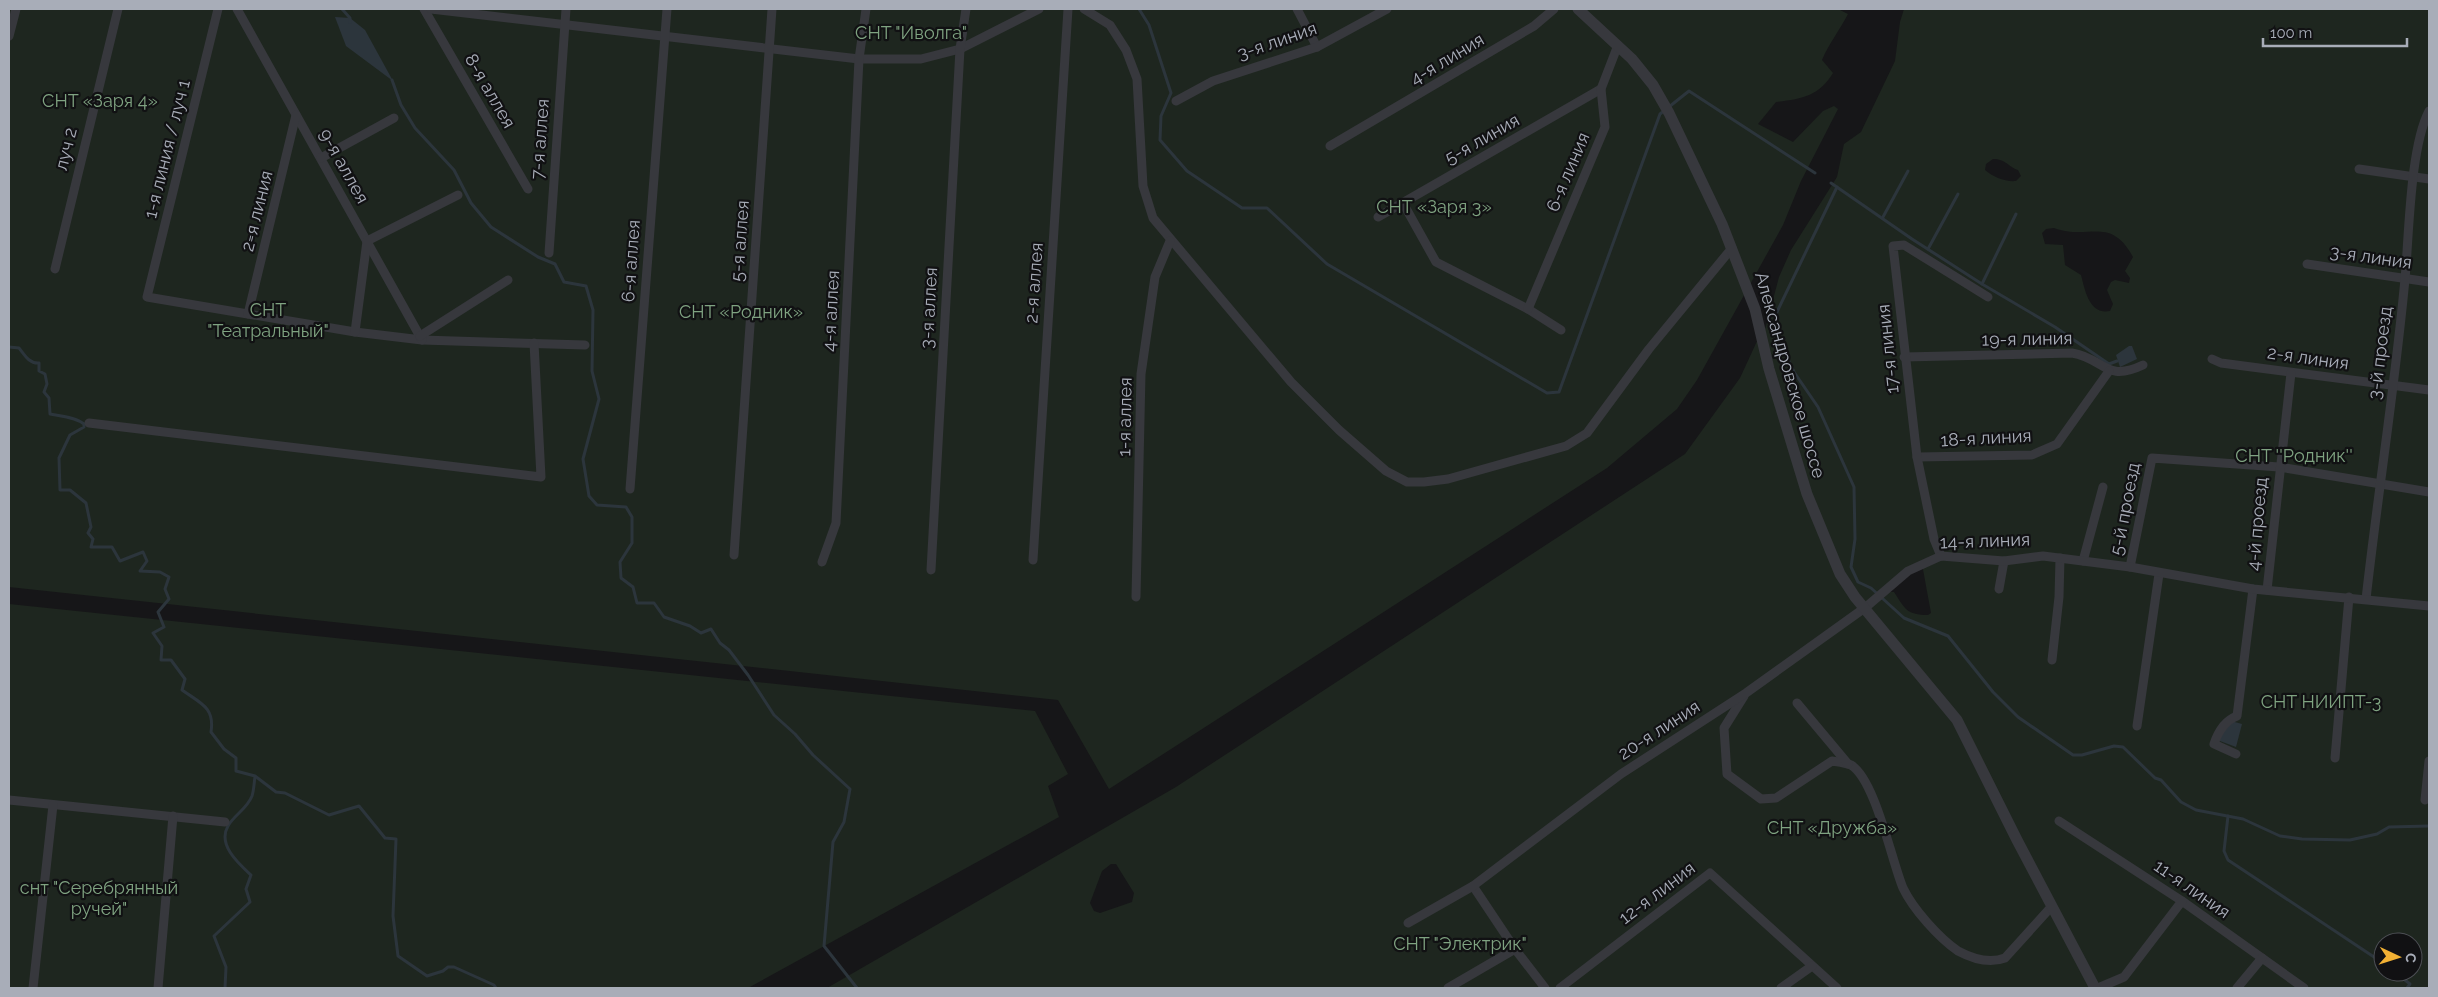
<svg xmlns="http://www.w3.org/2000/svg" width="2438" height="997" viewBox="0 0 2438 997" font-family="Raleway,sans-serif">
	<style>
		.green { fill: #1e261f; fill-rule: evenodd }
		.water { fill: #2c353c }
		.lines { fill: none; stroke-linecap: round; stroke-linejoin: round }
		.stream { stroke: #2c353c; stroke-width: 3 }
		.minor { stroke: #37383d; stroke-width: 9 }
		.tertiary { stroke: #37383d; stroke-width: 11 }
		.labels { text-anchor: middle; stroke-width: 4.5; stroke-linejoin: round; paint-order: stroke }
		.park-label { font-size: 18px; fill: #7fa381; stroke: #111113 }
		.street-label { font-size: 18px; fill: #a8adb8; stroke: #111113 }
	</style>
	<rect width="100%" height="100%" fill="#161618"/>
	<g class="green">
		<path d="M 9,9 L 1838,9 L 1848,14 C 1840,30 1829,43 1822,60 L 1833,73 C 1819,96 1802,99 1776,102 L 1758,124 L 1793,142 L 1823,111 L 1834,106 L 1838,109 L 1801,181 L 1783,225 L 1697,380 L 1677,409 L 1607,468 L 1109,789 L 1058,700 L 9,587 Z"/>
		<path d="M 1904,9 L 2429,9 L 2429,988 L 827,988 L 1176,787 L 1685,454 L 1740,378 L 1758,339 L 1763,334 L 1766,326 L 1779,277 L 1791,250 L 1837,177 L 1844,144 L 1861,132 L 1895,61 L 1900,22 ZM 1993,159 C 2006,159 2007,166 2018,170 L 2021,176 L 2016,181 C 2005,182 1993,177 1985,170 L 1986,164 ZM 2054,228 C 2089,241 2110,215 2133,257 L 2125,271 L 2130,278 L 2129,283 L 2115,280 L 2111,282 L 2107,290 L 2113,304 L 2110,311 C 2089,315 2085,290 2081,275 L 2065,265 L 2063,245 L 2045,244 L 2042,233 L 2046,229 ZM 1922,564 L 1931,613 L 1928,615 C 1907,615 1905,609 1894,592 L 1889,592 ZM 1111,864 L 1116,864 L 1134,893 L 1132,902 L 1100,913 L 1094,911 L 1090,903 L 1102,871 ZM 2383,942 L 2413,942 L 2413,972 L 2383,972 Z"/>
		<polygon points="9,604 1035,711 1068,774 1048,786 1059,817 748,988 9,988"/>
	</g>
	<g class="water">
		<polygon points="335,17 350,18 365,30 393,81 346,46"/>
		<polygon points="2129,346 2132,346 2137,359 2120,367 2116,355"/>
		<polygon points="2231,721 2242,724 2236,747 2220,741 2220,735"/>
	</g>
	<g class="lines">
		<g class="stream">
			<polyline points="342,9 350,18 350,22"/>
			<polyline points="1139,9 1149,25 1171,93 1161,116 1160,140 1187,171 1242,208 1267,208 1327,264 1547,393 1559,392 1660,114 1689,91 1815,173"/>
			<polyline points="392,80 401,105 415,128 454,170 471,203 491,227 538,257 555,264 564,282 586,286 593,310 592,371 599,399 583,459 589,496 597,505 626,507 632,517 632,543 620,562 621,578 633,587 637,603 654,603 664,617 690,626 701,633 711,629 720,643 729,650 748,675 774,715 795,734 813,755 850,789 844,822 833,842 824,946 857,988"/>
			<polyline points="1831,183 1912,239 1982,284 2055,327 2109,364 2117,361"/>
			<polyline points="1837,187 1776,314 1778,339 1794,372 1818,407 1854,487 1855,539 1851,567 1858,582 1871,588 1904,618 1948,636 1993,692 2018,717 2073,755 2082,755 2114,746 2123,747 2155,778 2161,780 2181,802 2196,810 2243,819 2280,836 2302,839 2350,840 2377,834 2389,827 2429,826"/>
			<polyline points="1883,217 1908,171"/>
			<polyline points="1928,249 1958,194"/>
			<polyline points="1982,284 2016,214"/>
			<path d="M 9,347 L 19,348 C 24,354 29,364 39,363 L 39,371 L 45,374 L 47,384 L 44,392 L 49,398 L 50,414 C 60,416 76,417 84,424 L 84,427 L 70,435 L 59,458 L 60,490 L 70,490 L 86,503 L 91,527 L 88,533 L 93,539 L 91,547 L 112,547 L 120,561 L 143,552 L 147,561 L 140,571 L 160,572 L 169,577 L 165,589 L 169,599 L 158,612 L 164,627 L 153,633 L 162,646 L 161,660 L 171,660 L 185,679 L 182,690 C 200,703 215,707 211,732 L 224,749 L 236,758 L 236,771 L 255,776 L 276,792 L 285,793 L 329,815 L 359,806 L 385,838 L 396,839 L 393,916 L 398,956 L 427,976 L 443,971 L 448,967 L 454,967 L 494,985 L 496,988"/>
			<polyline points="2228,816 2224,851 2228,860 2383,963"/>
			<polyline points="2395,972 2410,984 2407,988"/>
			<path d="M 225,988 L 226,967 L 214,936 L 250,902 L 246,889 L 251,875 C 239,864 217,845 228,826 C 234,815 247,809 252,796 C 254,790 254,783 255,777"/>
		</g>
		<g class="minor">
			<polyline points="218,9 147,297 355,332 422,340 585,345"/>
			<polyline points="237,9 422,340"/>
			<polyline points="424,9 528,189"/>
			<polyline points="431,9 859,59 921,59 960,49 1039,9"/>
			<polyline points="1084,9 1110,25 1126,50 1137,79 1143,186 1153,218 1291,382 1339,430 1386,471 1407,482 1424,482 1448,479 1566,446 1587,433 1649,349 1732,248"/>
			<polyline points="1297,9 1317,47"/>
			<polyline points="9,36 16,9"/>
			<polyline points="1176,101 1213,81 1317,47 1387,9"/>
			<polyline points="1330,146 1534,26 1554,9"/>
			<polyline points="321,158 394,118"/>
			<polyline points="2359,169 2429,179"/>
			<polyline points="1403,203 1436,262 1528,309 1561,330"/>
			<polyline points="1378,217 1601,89"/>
			<polyline points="549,253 566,9"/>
			<polyline points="2307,264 2429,282"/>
			<polyline points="55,269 118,9"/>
			<polyline points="1528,309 1605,127 1601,89 1618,45"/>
			<polyline points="248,314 296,115"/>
			<polyline points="355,332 367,241 458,195"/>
			<polyline points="420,336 508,280"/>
			<path d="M 1904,357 L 2072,353 C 2104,358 2105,383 2143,365"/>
			<polyline points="2212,359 2221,363 2429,390"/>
			<polyline points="89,423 541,477 534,343"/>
			<polyline points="1917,457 2032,455 2057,444 2109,371"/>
			<polyline points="630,489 667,9"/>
			<polyline points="734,555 772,9"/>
			<polyline points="1941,556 1934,539 1917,457 1893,246 1904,245 1988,297"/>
			<polyline points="1033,560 1068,9"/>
			<polyline points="2083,561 2103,487"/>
			<polyline points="822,562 836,523 859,59 866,9"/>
			<polyline points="2130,567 2152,458 2279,467 2429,492"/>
			<polyline points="931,570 960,49 966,9"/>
			<polyline points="1999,589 2004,561"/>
			<polyline points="2267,590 2291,373"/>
			<polyline points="1136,597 1141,374 1155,277 1170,241"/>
			<path d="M 2366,599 C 2378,492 2395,386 2405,279 C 2409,236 2410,147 2429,111"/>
			<polyline points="2052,660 2059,597 2060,558"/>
			<path d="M 1744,696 L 1724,728 L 1727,774 L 1761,799 L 1776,798 L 1832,761 C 1838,762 1846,763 1851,765 C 1875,779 1892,862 1903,888 C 1913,909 1939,938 1958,951 C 1973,959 1989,964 2005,958 L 2052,906"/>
			<polyline points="1797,703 1848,764"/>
			<polyline points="2137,726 2159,574"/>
			<path d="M 2236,754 L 2214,744 C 2218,732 2224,721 2237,716 L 2253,589"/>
			<polyline points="2335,758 2349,597"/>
			<polyline points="9,800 225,822"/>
			<polyline points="2425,800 2429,761"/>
			<polyline points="2059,821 2182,901 2304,988"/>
			<polyline points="1473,886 1515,949 1545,988"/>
			<polyline points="1408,923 1473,886 1621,774 1746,693 1866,607 1908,571 1941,556 2004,561 2043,556 2130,567 2253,589 2429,606"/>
			<polyline points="33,988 53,805"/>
			<polyline points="158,988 173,816"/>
			<polyline points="1448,988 1515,949"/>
			<polyline points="1560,988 1710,873 1837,988"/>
			<polyline points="1781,988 1812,966"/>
			<polyline points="2098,988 2124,977 2182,901"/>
			<polyline points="2237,988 2262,958"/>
		</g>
		<polyline class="tertiary" points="1578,9 1632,59 1653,85 1669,113 1722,224 1755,309 1769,369 1807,494 1840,574 1855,597 1957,720 2017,840 2095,988"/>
	</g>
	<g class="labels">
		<g class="park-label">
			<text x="911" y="39">СНТ "Иволга"</text>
			<text x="100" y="107">СНТ «Заря 4»</text>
			<text x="1434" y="213">СНТ «Заря 3»</text>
			<text x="268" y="316">СНТ<tspan x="268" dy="21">"Театральный"</tspan></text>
			<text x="741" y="318">СНТ «Родник»</text>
			<text x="2294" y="462">СНТ ''Родник''</text>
			<text x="2321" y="708">СНТ НИИПТ-3</text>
			<text x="1832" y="834">СНТ «Дружба»</text>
			<text x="99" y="894">снт "Серебрянный<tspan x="99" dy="21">ручей"</tspan></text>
			<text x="1460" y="950">СНТ "Электрик"</text>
		</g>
		<g class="street-label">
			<text transform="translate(1277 41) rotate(-19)" y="6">3-я линия</text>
			<text transform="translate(1447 59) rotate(-31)" y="6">4-я линия</text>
			<text transform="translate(490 91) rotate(60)" y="6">8-я аллея</text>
			<text transform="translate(540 139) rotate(-86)" y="6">7-я аллея</text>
			<text transform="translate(1482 139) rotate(-30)" y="6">5-я линия</text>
			<text transform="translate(66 149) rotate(-76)" y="6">луч 2</text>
			<text transform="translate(167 149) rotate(-76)" y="6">1-я линия / луч 1</text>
			<text transform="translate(344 166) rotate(61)" y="6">9-я аллея</text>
			<text transform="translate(1568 172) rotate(-67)" y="6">6-я линия</text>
			<text transform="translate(257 211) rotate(-76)" y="6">2=я линия</text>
			<text transform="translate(740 241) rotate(-86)" y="6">5-я аллея</text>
			<text transform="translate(2371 257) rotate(8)" y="6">3-я линия</text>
			<text transform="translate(631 261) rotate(-86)" y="6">6-я аллея</text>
			<text transform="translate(1034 283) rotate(-86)" y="6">2-я аллея</text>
			<text transform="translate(929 308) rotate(-87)" y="6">3-я аллея</text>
			<text transform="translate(831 311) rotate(-87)" y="6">4-я аллея</text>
			<text transform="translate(2027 339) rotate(-1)" y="6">19-я линия</text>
			<text transform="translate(1888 349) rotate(-96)" y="6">17-я линия</text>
			<text transform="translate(2380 353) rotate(-83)" y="6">3-й проезд</text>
			<text transform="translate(2308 358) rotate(8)" y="6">2-я линия</text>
			<text transform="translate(1790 375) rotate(74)" y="6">Александровское шоссе</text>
			<text transform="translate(1125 417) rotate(-89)" y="6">1-я аллея</text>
			<text transform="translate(1986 438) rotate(-3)" y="6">18-я линия</text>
			<text transform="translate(2125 509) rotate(-79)" y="6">5-й проезд</text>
			<text transform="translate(2257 524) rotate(-85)" y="6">4-й проезд</text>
			<text transform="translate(1985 541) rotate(-2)" y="6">14-я линия</text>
			<text transform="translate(1659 730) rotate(-33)" y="6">20-я линия</text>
			<text transform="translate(2192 889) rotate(35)" y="6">11-я линия</text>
			<text transform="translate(1657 893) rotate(-37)" y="6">12-я линия</text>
		</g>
	</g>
	<rect width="2438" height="997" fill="none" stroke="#a8adb8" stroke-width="20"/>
	<g transform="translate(2398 957) rotate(94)"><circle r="24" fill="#111113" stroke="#4d4f55"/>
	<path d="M0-4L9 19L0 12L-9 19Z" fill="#f2b134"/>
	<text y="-8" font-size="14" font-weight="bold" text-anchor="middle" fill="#a8adb8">С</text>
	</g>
	<path d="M2263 38v8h144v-8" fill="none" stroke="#a8adb8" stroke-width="2.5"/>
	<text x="2270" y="38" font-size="15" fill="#a8adb8" stroke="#111113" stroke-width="4" paint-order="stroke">100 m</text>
</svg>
